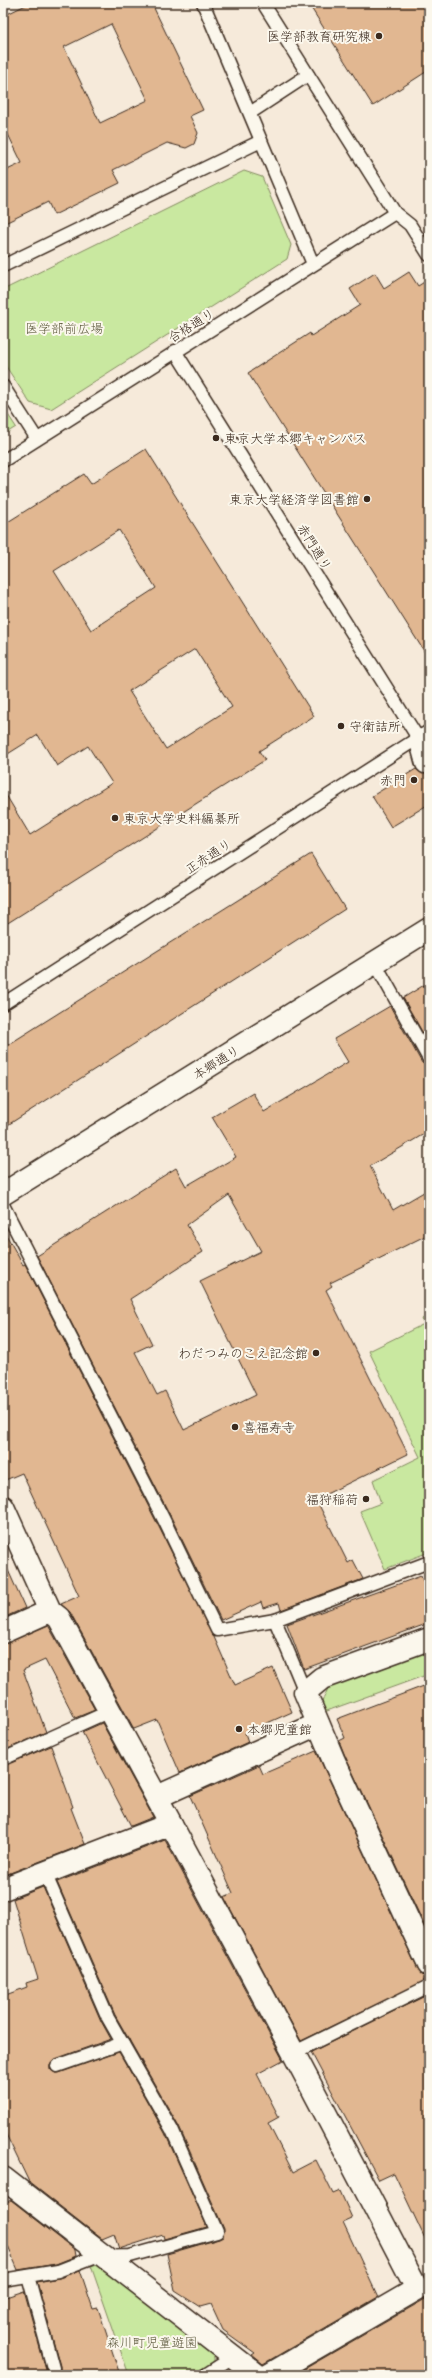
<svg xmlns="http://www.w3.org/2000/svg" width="432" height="2378" viewBox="0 0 432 2378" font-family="'Gochi Hand','Klee One',sans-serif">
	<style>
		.green { fill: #c9e8a0; stroke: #82895f }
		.building { fill: #e1b791; stroke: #3b2a1e; fill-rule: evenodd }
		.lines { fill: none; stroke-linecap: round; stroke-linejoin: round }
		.service-casing { stroke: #3b2a1e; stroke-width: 15 }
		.pedestrian-casing { stroke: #3b2a1e; stroke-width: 21 }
		.minor-casing { stroke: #3b2a1e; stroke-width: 25 }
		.trunk-casing { stroke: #3b2a1e; stroke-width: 25 }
		.service { stroke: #fbf7ec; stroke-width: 12 }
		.pedestrian { stroke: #fbf7ec; stroke-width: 18 }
		.minor { stroke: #fbf7ec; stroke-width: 22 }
		.trunk { stroke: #fbf7ec; stroke-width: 22 }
		.poi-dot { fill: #3b2a1e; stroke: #fbf7ec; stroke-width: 1.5 }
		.labels { text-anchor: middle; stroke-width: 4; stroke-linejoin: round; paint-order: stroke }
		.poi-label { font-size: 13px; fill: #3b2a1e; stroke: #fbf7ec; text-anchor: end }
		.street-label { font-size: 13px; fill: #3b2a1e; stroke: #fbf7ec }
		.park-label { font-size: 13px; fill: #5e5a3e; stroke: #fbf7ec }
	</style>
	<rect width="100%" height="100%" fill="#f6eada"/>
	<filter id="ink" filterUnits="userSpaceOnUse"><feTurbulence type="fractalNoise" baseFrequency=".025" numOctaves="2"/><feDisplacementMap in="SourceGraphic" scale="8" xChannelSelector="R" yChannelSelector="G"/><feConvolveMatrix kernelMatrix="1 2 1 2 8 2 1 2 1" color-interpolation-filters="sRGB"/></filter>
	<g filter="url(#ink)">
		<g class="green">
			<polygon points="244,171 262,177 291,245 287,259 51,409 30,403 3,362 3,290"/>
			<polygon points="3,407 16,427 3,435"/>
			<polygon points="429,1315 429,1552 385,1569 360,1511 381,1503 373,1480 420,1457 369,1351 424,1324 422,1319"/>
			<polygon points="429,1648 429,1674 324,1712 321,1704 330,1684"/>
			<polygon points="102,2262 214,2351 214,2362 193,2375 129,2375 91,2266"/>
		</g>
		<g class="building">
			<path d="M 30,3 L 154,3 L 152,4 L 203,110 L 190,116 L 198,133 L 194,144 L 186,148 L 167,143 L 113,170 L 120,183 L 54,215 L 48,202 L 3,224 L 3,172 L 22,163 L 3,124 L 3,16 ZM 111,24 L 148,100 L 100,123 L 64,47 Z"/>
			<polygon points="308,3 429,3 429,70 373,106"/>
			<polygon points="409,272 418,286 429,279 429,659 248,373 310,333 311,336 360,305 350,289 375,273 384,288"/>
			<path d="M 146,449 L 314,716 L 259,751 L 265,760 L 3,926 L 3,790 L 30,835 L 112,783 L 88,746 L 57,766 L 38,735 L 3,757 L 3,525 L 84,474 L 91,484 ZM 119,530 L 156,588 L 91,630 L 54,571 ZM 195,649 L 232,707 L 166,749 L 129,691 Z"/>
			<polygon points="416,769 422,774 429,773 429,804 391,827 372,796"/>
			<polygon points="311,854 345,909 3,1128 3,1048"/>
			<polygon points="429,982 429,1044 403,998"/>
			<path d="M 390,1006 L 422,1063 L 429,1066 L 429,1131 L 370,1166 L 393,1210 L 429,1189 L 429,1234 L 330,1283 L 332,1286 L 326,1290 L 408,1454 L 316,1499 L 348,1563 L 353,1560 L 363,1579 L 281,1610 L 279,1603 L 263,1608 L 261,1602 L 221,1620 L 171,1517 L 37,1256 L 176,1168 L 186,1186 L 236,1157 L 212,1117 L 253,1093 L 264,1112 L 348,1062 L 334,1039 ZM 229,1195 L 261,1251 L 200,1281 L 256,1395 L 184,1430 L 165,1391 L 157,1395 L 135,1352 L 152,1344 L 130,1299 L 203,1252 L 187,1225 Z"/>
			<polygon points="3,1229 23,1265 25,1264 157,1523 214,1637 235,1685 273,1668 292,1712 245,1733 248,1742 180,1773 157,1720 134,1729 70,1612 61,1604 79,1596 22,1473 3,1481"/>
			<polygon points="3,1559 25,1608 3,1618"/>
			<polygon points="421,1576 429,1597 429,1623 304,1669 287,1624"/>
			<polygon points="48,1625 95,1710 75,1718 45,1660 23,1670 46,1732 3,1751 3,1644"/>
			<polygon points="429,1684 429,1935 345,1756 339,1741 345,1738 337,1719"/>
			<polygon points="102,1723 139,1791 153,1817 131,1826 82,1732"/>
			<polygon points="51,1746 73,1807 71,1808 85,1844 5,1875 3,1868 3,1766"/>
			<polygon points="316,1751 418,1970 429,1979 301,2041 224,1897 233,1893 190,1796 259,1765 263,1774"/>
			<polygon points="165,1840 283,2060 257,2074 279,2117 268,2123 293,2172 316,2160 333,2194 340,2191 352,2218 343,2222 378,2297 263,2364 252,2355 255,2353 223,2330 211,2304 200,2307 175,2291 167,2254 219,2239 223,2237 224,2229 179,2127 115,2015 57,1882"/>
			<polygon points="43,1887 101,2021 111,2039 55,2059 50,2064 50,2069 55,2073 59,2073 119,2052 165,2133 207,2227 164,2239 163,2235 119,2249 114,2234 102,2239 29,2182 3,2128 3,1996 27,1987 26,1983 38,1979 13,1899"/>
			<polygon points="429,1994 429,2247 394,2173 379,2180 311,2052"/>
			<polygon points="11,2200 75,2250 76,2256 56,2264 18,2270 3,2235 3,2204"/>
			<polygon points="80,2270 93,2309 98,2308 120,2375 55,2375 60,2370 60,2366 37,2282 59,2278"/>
			<polygon points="24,2291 46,2370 51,2375 3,2375 3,2298"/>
			<polygon points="429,2297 429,2375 294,2375 420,2302"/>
			<polygon points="230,2370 237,2375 222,2375"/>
		</g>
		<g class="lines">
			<defs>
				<g id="service">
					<polyline points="203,3 313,264"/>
					<polyline points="263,3 395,213 410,225 429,255"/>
					<polyline points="250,113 308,75"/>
					<polyline points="3,266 261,141"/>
					<polyline points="175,351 418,738"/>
					<polyline points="3,386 37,439"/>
					<polyline points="3,461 395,213"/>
					<polyline points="375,963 429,1059"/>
					<polyline points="3,1004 429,731"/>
					<polyline points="3,1205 164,1520 217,1630 275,1620 429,1562"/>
					<polyline points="275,1620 305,1692"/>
					<polyline points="3,1759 110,1711"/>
					<polyline points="295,2052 429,1986"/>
					<polyline points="57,2066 123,2043"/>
					<polyline points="28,2276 53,2368"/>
					<polyline points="3,2280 58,2271 94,2257 130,2256 217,2232 172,2130 108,2018 45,1873"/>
					<polyline points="205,2375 233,2357"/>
				</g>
				<polyline id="pedestrian" points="418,738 425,764"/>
				<g id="minor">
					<path d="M 3,1507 L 50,1611 L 59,1618 C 181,1841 301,2064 417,2289 L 269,2375"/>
					<polyline points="3,1632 50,1611"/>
					<polyline points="429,1639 322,1678 305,1692 334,1761 429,1965"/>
					<polyline points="157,1797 318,1724"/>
					<polyline points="3,1889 171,1824"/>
					<polyline points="3,2178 257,2375"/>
				</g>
				<polyline id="trunk" points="3,1194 429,929"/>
			</defs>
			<use href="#service" class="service-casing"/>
			<use href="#pedestrian" class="pedestrian-casing"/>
			<use href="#minor" class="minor-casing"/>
			<use href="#trunk" class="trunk-casing"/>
			<use href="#service" class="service"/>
			<use href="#pedestrian" class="pedestrian"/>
			<use href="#minor" class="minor"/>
			<use href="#trunk" class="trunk"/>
		</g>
	</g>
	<g class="poi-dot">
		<circle cx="379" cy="36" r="4"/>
		<circle cx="216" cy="438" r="4"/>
		<circle cx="367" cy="499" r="4"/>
		<circle cx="341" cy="726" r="4"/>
		<circle cx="414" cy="780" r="4"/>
		<circle cx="115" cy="818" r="4"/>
		<circle cx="316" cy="1353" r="4"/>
		<circle cx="235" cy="1427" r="4"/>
		<circle cx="366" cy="1499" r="4"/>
		<circle cx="239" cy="1729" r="4"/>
	</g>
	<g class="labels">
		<g class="poi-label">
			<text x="371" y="41">医学部教育研究棟</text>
			<text x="224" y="443" text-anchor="start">東京大学本郷キャンパス</text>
			<text x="359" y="504">東京大学経済学図書館</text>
			<text x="349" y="731" text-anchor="start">守衛詰所</text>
			<text x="406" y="785">赤門</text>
			<text x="123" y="823" text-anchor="start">東京大学史料編纂所</text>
			<text x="308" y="1358">わだつみのこえ記念館</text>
			<text x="243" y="1432" text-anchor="start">喜福寿寺</text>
			<text x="358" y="1504">福狩稲荷</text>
			<text x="247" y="1734" text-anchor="start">本郷児童館</text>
		</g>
		<g class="street-label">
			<text transform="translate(191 325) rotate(-32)" y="5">合格通り</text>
			<text transform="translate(315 547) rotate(58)" y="5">赤門通り</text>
			<text transform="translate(208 856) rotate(-33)" y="5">正赤通り</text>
			<text transform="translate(216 1062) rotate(-32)" y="5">本郷通り</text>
		</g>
		<g class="park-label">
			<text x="64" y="333">医学部前広場</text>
			<text x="152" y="2347">森川町児童遊園</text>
		</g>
	</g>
	<rect width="432" height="2378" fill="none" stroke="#fbf7ec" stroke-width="16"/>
	<rect x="8" y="8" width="416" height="2362" fill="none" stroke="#3b2a1e" stroke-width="1.5" filter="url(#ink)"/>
</svg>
